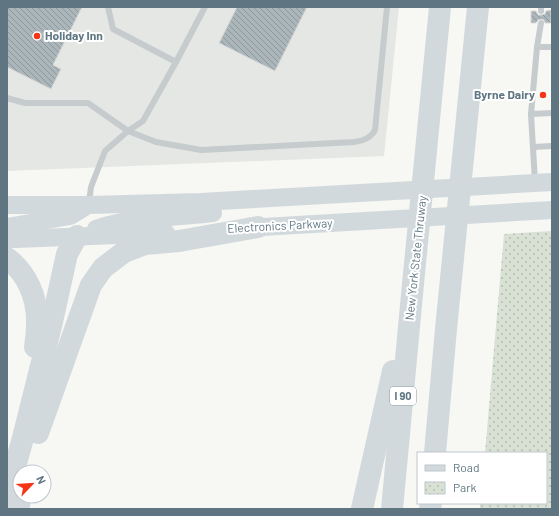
<svg xmlns="http://www.w3.org/2000/svg" width="559" height="516" viewBox="0 0 559 516" font-family="Barlow,sans-serif">
	<style>
		.built { fill: #e5e7e5 }
		.park { fill: url(#park-dots) }
		.building { fill: url(#building-back-hatch); stroke: #d9d9d6 }
		.lines { fill: none; stroke-linecap: round; stroke-linejoin: round }
		.service { stroke: #c6cbce; stroke-width: 6 }
		.secondary { stroke: #d2d9dc; stroke-width: 18 }
		.motorway { stroke: #d2d9dc; stroke-width: 22 }
		.poi-dot { fill: #f43516; stroke: #fff; stroke-width: 1.5 }
		.labels { text-anchor: middle; stroke-width: 4; stroke-linejoin: round; paint-order: stroke }
		.shield { fill: #fff; stroke: #8f9fa8; stroke-width: 1 }
		.shield-label { font-size: 11px; font-weight: bold; fill: #5f7682 }
		.poi-label { font-size: 12px; font-weight: bold; fill: #5f7682; stroke: #fff; text-anchor: start }
		.street-label { font-size: 12px; fill: #5f7682; stroke: #fff }
	</style>
	<defs>
		<pattern id="park-dots" width="8" height="8" patternUnits="userSpaceOnUse"><rect width="8" height="8" fill="#d9e0d4"/><path d="M2 2h.1M6 6h.1" fill="none" stroke="#b3bab1" stroke-width="1.8" stroke-linecap="round"/></pattern>
		<pattern id="building-back-hatch" width="6" height="6" patternUnits="userSpaceOnUse"><rect width="6" height="6" fill="#aab6ba"/><path d="M-1 5l2 2M0 0l6 6M5-1l2 2" fill="none" stroke="#8e999d"/></pattern>
	</defs>
	<rect width="100%" height="100%" fill="#f7f7f4"/>
	<polygon class="built" points="7,7 399,7 384,156 7,171"/>
	<polygon class="park" points="552,231 552,509 480,509 480,503 546,503 546,453 485,453 504,234"/>
	<g class="building">
		<polygon points="7,7 82,7 53,65 61,69 51,89 7,67"/>
		<polygon points="237,7 307,7 275,71 219,43"/>
		<polygon points="551,10 551,23 545,23 544,20 541,19 538,20 536,23 531,23 531,11 536,11 538,15 541,15 545,14 546,11"/>
	</g>
	<g class="lines">
		<g class="service">
			<polyline points="108,7 113,29 176,62"/>
			<polyline points="541,7 541,11"/>
			<polyline points="537,47 552,47"/>
			<polyline points="7,98 25,103 88,103 128,131 105,151 91,187 89,203"/>
			<polyline points="531,114 537,47 541,23"/>
			<path d="M 128,131 L 156,142 L 201,150 L 354,142 C 363,141 371,138 375,130 L 387,7"/>
			<polyline points="128,131 143,121 176,62 205,7"/>
			<polyline points="533,147 552,146"/>
			<polyline points="535,182 531,114 552,113"/>
		</g>
		<g class="secondary">
			<polyline points="7,205 89,205 201,202 552,182"/>
			<polyline points="7,227 70,216 85,207"/>
			<polyline points="244,228 552,210"/>
			<path d="M 96,229 C 117,221 139,219 161,218 C 178,216 196,215 213,213"/>
			<polyline points="7,239 16,239 166,233"/>
		</g>
		<g class="motorway">
			<path d="M 7,258 C 28,274 38,299 37,325 C 37,333 36,340 35,347"/>
			<polyline points="38,433 91,285 103,268 124,252 145,244 179,241 258,227"/>
			<polyline points="435,453 446,329 478,7"/>
			<polyline points="7,495 23,438 52,322 67,254 77,236"/>
			<polyline points="18,509 21,496"/>
			<polyline points="362,509 393,371"/>
			<polyline points="392,509 413,284 440,7"/>
			<polyline points="430,509 431,503"/>
		</g>
	</g>
	<g class="poi-dot">
		<circle cx="37" cy="36" r="4"/>
		<circle cx="543" cy="95" r="4"/>
	</g>
	<g class="labels">
		<rect class="shield" x="390" y="387" width="26" height="18" rx="3"/>
		<g class="shield-label">
			<text x="403" y="400">I 90</text>
		</g>
		<g class="poi-label">
			<text x="45" y="40">Holiday Inn</text>
			<text x="535" y="99" text-anchor="end">Byrne Dairy</text>
		</g>
		<g class="street-label">
			<text transform="translate(280 226) rotate(-3)" y="4">Electronics Parkway</text>
			<text transform="translate(416 258) rotate(-84)" y="4">New York State Thruway</text>
		</g>
	</g>
	<rect width="559" height="516" fill="none" stroke="#5f7682" stroke-width="16"/>
	<rect x="417" y="452" width="130" height="52" fill="#ffffff" stroke="#bfc8cd"/>
	<rect x="425" y="465" width="20" height="6" fill="#d2d9dc" stroke="#bfc8cd"/>
	<text x="453" y="472" font-size="12" fill="#5f7682">Road</text>
	<rect x="425" y="482" width="20" height="12" fill="url(#park-dots)" stroke="#bfc8cd"/>
	<text x="453" y="492" font-size="12" fill="#5f7682">Park</text>
	<g transform="translate(32 484) rotate(65)"><circle r="19" fill="#ffffff" stroke="#bfc8cd"/>
	<path d="M0-3L7 15L0 10L-7 15Z" fill="#f43516"/>
	<text y="-6" font-size="11" font-weight="bold" text-anchor="middle" fill="#5f7682">N</text>
	</g>
</svg>
